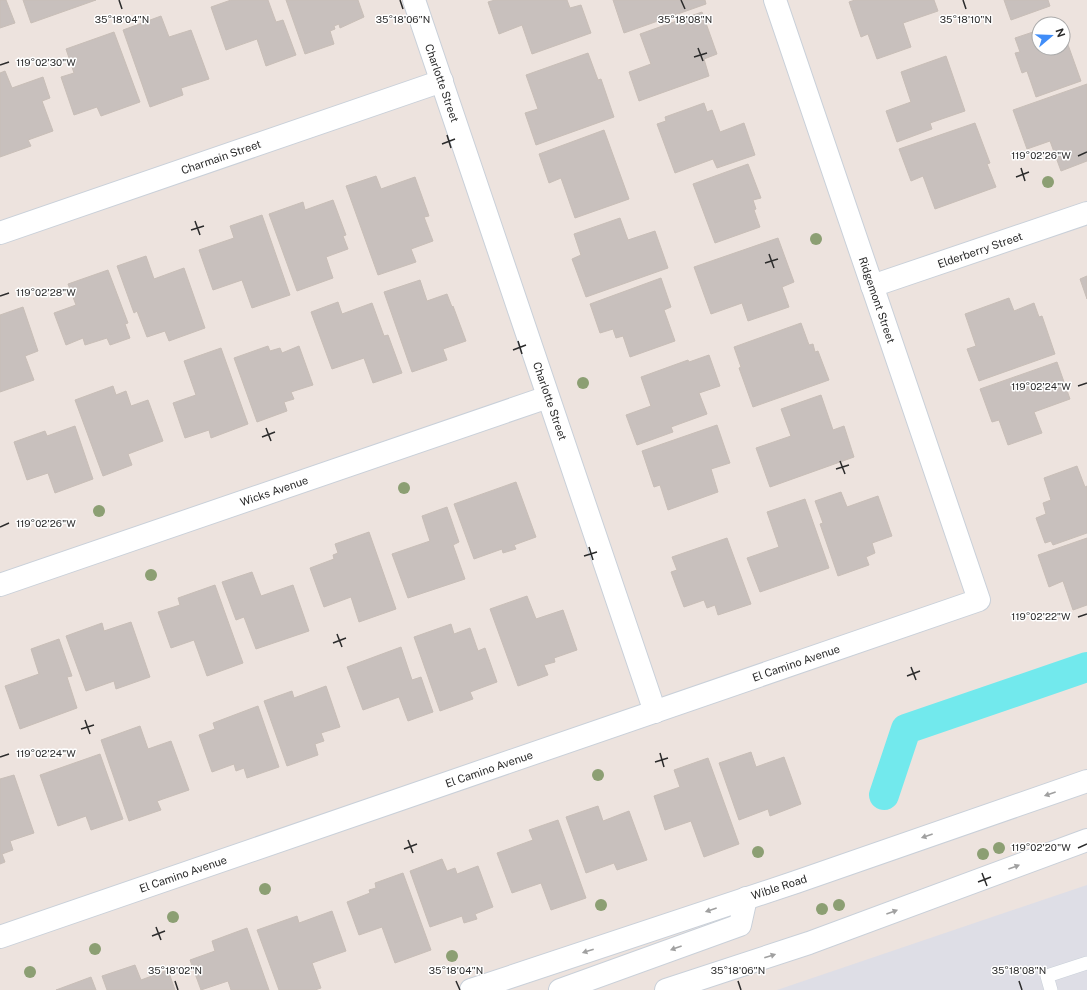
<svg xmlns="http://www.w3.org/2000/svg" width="1087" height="990" viewBox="0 0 1087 990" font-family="'Public Sans',sans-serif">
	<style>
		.industrial { fill: #dedee6 }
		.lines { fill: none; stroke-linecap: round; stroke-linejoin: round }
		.canal { stroke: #72e9ed; stroke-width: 30 }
		.building { fill: #c8c0bd; stroke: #c8beb7 }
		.lane-casing { stroke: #c9d0d9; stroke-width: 14 }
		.street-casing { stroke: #c9d0d9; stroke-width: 24 }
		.secondary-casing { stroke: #c9d0d9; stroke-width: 24 }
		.lane { stroke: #fff; stroke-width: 13 }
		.street { stroke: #fff; stroke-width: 22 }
		.secondary { stroke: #fff; stroke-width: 22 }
		.tree { fill: #8c9f73 }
		.oneway { fill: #a0a0a0 }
		.ticks { fill: none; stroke: #2b2b2b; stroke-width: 1.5 }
		.labels { text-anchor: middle; stroke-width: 3; stroke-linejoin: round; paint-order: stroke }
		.street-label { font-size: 11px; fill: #2b2b2b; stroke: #fff }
		.ticks-label { font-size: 10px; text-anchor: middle; fill: #2b2b2b; stroke: #fff; stroke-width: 3; stroke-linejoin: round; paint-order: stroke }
	</style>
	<rect width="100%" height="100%" fill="#ede3de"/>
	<polygon class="industrial" points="1087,885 1087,990 777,990"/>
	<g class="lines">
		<polyline class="canal" points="884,795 906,729 1087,667"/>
	</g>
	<g class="building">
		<polygon points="0,0 6,0 15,23 0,28"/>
		<polygon points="23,0 96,0 31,23"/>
		<polygon points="231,0 268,0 276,22 283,20 296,55 266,66 257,39 226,50 211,7"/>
		<polygon points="286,0 358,0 364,17 340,28 339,24 334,26 335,29 330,31 334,44 305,54"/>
		<polygon points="495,0 567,0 570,8 581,5 591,33 532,54 522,25 499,34 488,2"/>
		<polygon points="613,0 705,0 706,4 624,33"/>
		<polygon points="855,0 934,0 938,11 903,23 911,47 877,59 868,34 861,37 849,2"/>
		<polygon points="1004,0 1048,0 1050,6 1011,20"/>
		<polygon points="702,12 717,54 704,59 709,76 639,101 629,72 651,64 640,34"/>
		<polygon points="161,16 169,37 191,30 209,79 181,88 183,95 150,107 123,30"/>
		<polygon points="1039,30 1039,48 1063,48 1063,44 1067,42 1081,81 1036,97 1027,71 1022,73 1015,53 1020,52 1015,38"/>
		<polygon points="114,32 140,102 101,116 97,107 74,115 61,77 74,73 66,49"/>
		<polygon points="588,53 598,80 601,79 614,117 536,145 525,113 538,109 526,75"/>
		<polygon points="946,56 965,111 930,123 932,129 897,142 886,111 911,102 901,72"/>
		<polygon points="5,71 12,88 43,77 50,98 42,101 53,131 28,140 31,146 0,157 0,73"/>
		<polygon points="1087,84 1087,161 1061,171 1050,141 1027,149 1013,110"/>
		<polygon points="704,103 707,112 712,110 720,132 744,123 755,155 717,168 713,159 675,173 657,124 666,121 665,117"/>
		<polygon points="975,123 990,163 987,164 996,187 935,209 923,176 911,181 899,149"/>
		<polygon points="604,130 629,199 575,218 561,178 549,183 539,154"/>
		<polygon points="748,164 761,198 753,200 756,209 754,210 760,227 715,243 693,184"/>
		<polygon points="376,176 381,189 415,177 429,216 424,217 433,241 411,249 416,262 378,275 346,186"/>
		<polygon points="333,200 346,235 343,236 348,249 326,257 333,278 297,291 269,214 303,202 305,210"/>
		<polygon points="262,215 290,295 252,308 242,280 213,290 199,250 234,238 230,226"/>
		<polygon points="620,218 628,240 655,231 668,268 586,297 572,259 581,255 574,234"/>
		<polygon points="778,238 794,282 782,287 789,307 748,321 742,303 711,314 694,267"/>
		<polygon points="146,256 154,279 184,268 205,328 169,341 165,331 147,337 137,311 134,313 117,266"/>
		<polygon points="108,270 128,323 125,324 130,338 110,345 107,338 85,345 83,338 66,345 54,313 76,305 68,284"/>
		<polygon points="1087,276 1087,299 1080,279"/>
		<polygon points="661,278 671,307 664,310 675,341 630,357 623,336 616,338 613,329 600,333 590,304"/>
		<polygon points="420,280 427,301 447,294 452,307 453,306 466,341 443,349 447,360 412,372 384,292"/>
		<polygon points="1009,298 1014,311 1034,303 1039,317 1042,316 1055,354 979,381 967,349 976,346 965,314"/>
		<polygon points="338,302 342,314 372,303 384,336 388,335 402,373 373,383 364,358 332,369 311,312"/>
		<polygon points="23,307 38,351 25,356 34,380 0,392 0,315"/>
		<polygon points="801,323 809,345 813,344 815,352 818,351 829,380 753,407 739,368 741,367 734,347"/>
		<polygon points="268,346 270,351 280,348 282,353 299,346 313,385 291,392 294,399 284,402 287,411 257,422 234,358"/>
		<polygon points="221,348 248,424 211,438 209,430 185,438 173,403 196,395 184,361"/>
		<polygon points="709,355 720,386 699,393 707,414 671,427 673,432 637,445 626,415 651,406 641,377 688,360 689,362"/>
		<polygon points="1057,362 1070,399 1034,412 1042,433 1008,445 999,420 992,422 980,389"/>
		<polygon points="113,386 116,395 126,391 131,406 148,400 163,441 128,454 132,465 103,476 75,400"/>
		<polygon points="821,395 833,430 844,426 854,457 770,487 756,448 791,436 781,409"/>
		<polygon points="717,425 730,463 711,469 718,492 668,510 660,485 654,487 642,451"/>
		<polygon points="75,426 93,479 55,493 48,473 27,480 14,442 45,431 47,436"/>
		<polygon points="1077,466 1085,487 1087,486 1087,533 1053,545 1051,541 1045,543 1036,518 1046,514 1043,503 1051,500 1044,478"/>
		<polygon points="516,482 536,537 514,545 516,549 503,553 502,549 474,559 454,504"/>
		<polygon points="841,492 847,507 878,496 892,536 872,543 875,553 866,557 869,565 838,576 820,524 823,523 815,501"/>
		<polygon points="805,499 829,568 760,592 747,558 779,547 767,512"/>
		<polygon points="447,507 459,542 453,545 465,579 408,598 392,554 430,541 422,516"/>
		<polygon points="369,532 396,609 359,622 351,597 324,607 310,568 334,559 333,555 338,553 335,544"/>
		<polygon points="727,538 751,604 718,615 715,605 707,608 704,600 684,607 671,572 677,570 672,557"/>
		<polygon points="1087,538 1087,605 1073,610 1063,581 1049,587 1038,555"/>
		<polygon points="252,572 261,596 293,585 309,631 256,649 244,617 236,620 222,582"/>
		<polygon points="215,585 243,663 207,676 194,640 171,648 158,612 180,605 178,598"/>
		<polygon points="527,596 536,619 563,610 577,650 554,658 555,662 544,665 548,675 518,686 490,609"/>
		<polygon points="131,622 150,677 116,689 114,681 86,691 66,636 102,623 104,631"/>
		<polygon points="451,624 454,634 470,628 478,651 485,648 497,682 470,692 473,699 440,711 414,637"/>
		<polygon points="59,639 72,676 67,677 77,708 20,729 5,686 39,674 31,649"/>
		<polygon points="401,647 412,680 421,677 433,712 408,721 399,697 363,710 347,667"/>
		<polygon points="326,686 340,727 321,733 324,741 315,744 318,755 287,766 264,701 292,691 294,698"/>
		<polygon points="258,706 279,767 247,778 244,768 236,771 234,764 212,772 199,735 215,729 213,723"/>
		<polygon points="140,726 148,749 171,741 189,790 157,801 161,810 129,821 101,740"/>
		<polygon points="751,752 756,767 784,757 801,804 770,816 768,809 739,820 719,763"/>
		<polygon points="100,754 123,819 91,830 86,816 58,826 40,775"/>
		<polygon points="708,758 739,844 704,857 691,821 665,830 654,796 680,787 674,770"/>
		<polygon points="14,775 34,833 10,841 13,850 2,854 5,862 0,864 0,779"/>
		<polygon points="598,806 603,821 629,811 647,860 617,870 614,863 586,873 566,817"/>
		<polygon points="558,820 586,898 551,910 541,883 512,893 497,853 533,840 529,830"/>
		<polygon points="442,859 447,871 455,868 457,874 478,866 493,907 475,914 477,919 464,923 462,916 430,927 410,871"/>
		<polygon points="403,873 431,950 395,963 382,927 359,935 347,902 370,893 369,890 376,888 375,883"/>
		<polygon points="332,911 346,951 312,963 321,988 315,990 279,990 257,930 297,916 299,923"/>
		<polygon points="247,928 269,990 231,990 228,981 201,990 190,960 215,951 212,941"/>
		<polygon points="135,965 141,980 168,970 175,990 107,990 102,976"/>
		<polygon points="91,977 96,990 56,990"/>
	</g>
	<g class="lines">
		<defs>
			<polyline id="lane" points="1051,990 1047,976 1087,963"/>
			<g id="street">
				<polyline points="414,0 655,712"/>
				<polyline points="0,233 442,81"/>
				<polyline points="872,286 1087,213"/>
				<polyline points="0,585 548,397"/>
				<polyline points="0,937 979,600 775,0"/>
			</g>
			<g id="secondary">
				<polyline points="471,990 796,882 1087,781"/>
				<polyline points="560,990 740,925 746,898"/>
				<polyline points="666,990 809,943 1087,840"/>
			</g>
		</defs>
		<use href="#lane" class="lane-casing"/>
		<use href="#street" class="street-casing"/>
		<use href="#secondary" class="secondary-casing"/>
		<use href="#lane" class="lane"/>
		<use href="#street" class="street"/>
		<use href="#secondary" class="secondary"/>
	</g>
	<g class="tree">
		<circle cx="1048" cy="182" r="6"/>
		<circle cx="816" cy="239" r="6"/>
		<circle cx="583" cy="383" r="6"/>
		<circle cx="404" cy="488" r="6"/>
		<circle cx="99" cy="511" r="6"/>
		<circle cx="151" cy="575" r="6"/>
		<circle cx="598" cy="775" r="6"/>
		<circle cx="999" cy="848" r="6"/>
		<circle cx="758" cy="852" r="6"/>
		<circle cx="983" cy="854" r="6"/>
		<circle cx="265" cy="889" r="6"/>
		<circle cx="601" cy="905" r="6"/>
		<circle cx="839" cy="905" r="6"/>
		<circle cx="822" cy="909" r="6"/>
		<circle cx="173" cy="917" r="6"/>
		<circle cx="95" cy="949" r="6"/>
		<circle cx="452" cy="956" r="6"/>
		<circle cx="30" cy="972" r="6"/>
	</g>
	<defs><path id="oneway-solid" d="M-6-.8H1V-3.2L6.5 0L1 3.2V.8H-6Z"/></defs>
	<g class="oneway">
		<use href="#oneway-solid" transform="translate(1050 794) rotate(161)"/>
		<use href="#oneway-solid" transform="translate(927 836) rotate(161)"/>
		<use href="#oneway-solid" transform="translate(1014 867) rotate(-20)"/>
		<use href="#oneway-solid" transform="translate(711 910) rotate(161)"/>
		<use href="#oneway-solid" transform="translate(892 912) rotate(-20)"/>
		<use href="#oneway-solid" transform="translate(676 948) rotate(160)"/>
		<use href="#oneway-solid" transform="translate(588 951) rotate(162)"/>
		<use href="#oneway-solid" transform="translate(770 956) rotate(-18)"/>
	</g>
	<path class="ticks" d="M 119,0 L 122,9M 400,0 L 403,9M 681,0 L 685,9M 963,0 L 966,9M 698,48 L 703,61M 694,57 L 707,53M 0,65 L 9,62M 447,135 L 451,148M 442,144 L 455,139M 1078,156 L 1087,152M 1021,168 L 1025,181M 1016,177 L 1029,172M 195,221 L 200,235M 191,230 L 204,226M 769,254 L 774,268M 765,263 L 778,259M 0,296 L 9,293M 518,341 L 522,354M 513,350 L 526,345M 1078,386 L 1087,383M 266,428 L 271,441M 262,437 L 275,432M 840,461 L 845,474M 836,469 L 849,465M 0,527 L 9,523M 589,547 L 593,560M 584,556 L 597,552M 1078,617 L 1087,614M 337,634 L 342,647M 333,643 L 346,638M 911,667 L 916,680M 907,676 L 920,671M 85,720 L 90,734M 81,729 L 94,725M 660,753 L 664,767M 0,757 L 9,754M 655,762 L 668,758M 408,840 L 413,853M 1078,848 L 1087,844M 404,849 L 417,844M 982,873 L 987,886M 978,882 L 991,877M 156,927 L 161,940M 152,936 L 165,931M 175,981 L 178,990M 456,981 L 460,990M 738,981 L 741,990M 1019,981 L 1022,990"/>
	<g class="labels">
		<g class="street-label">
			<text transform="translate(442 83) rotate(71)" y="4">Charlotte Street</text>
			<text transform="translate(221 157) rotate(-19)" y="4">Charmain Street</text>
			<text transform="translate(980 250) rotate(-19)" y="4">Elderberry Street</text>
			<text transform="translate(877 300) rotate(71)" y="4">Ridgemont Street</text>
			<text transform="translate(550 401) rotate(71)" y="4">Charlotte Street</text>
			<text transform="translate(274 491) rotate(-19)" y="4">Wicks Avenue</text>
			<text transform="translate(796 663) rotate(-19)" y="4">El Camino Avenue</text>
			<text transform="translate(489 769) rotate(-19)" y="4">El Camino Avenue</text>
			<text transform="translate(183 874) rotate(-19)" y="4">El Camino Avenue</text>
			<text transform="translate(779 887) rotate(-18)" y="4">Wible Road</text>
		</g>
	</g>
	<g class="ticks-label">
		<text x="122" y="23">35°18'04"N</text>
		<text x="403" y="23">35°18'06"N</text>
		<text x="685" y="23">35°18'08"N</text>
		<text x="966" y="23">35°18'10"N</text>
		<text x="46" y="66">119°02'30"W</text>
		<text x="1041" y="159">119°02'26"W</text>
		<text x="46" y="296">119°02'28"W</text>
		<text x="1041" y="390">119°02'24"W</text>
		<text x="46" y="527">119°02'26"W</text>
		<text x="1041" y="620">119°02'22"W</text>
		<text x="46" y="757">119°02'24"W</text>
		<text x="1041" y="851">119°02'20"W</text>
		<text x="175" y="974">35°18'02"N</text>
		<text x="456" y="974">35°18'04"N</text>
		<text x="738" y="974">35°18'06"N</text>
		<text x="1019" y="974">35°18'08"N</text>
	</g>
	<g transform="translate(1051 36) rotate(71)"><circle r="19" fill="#ffffff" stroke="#aaaaaa"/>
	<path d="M0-3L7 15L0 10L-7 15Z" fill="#408df8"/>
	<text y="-6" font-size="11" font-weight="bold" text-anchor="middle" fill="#2b2b2b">N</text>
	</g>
</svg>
